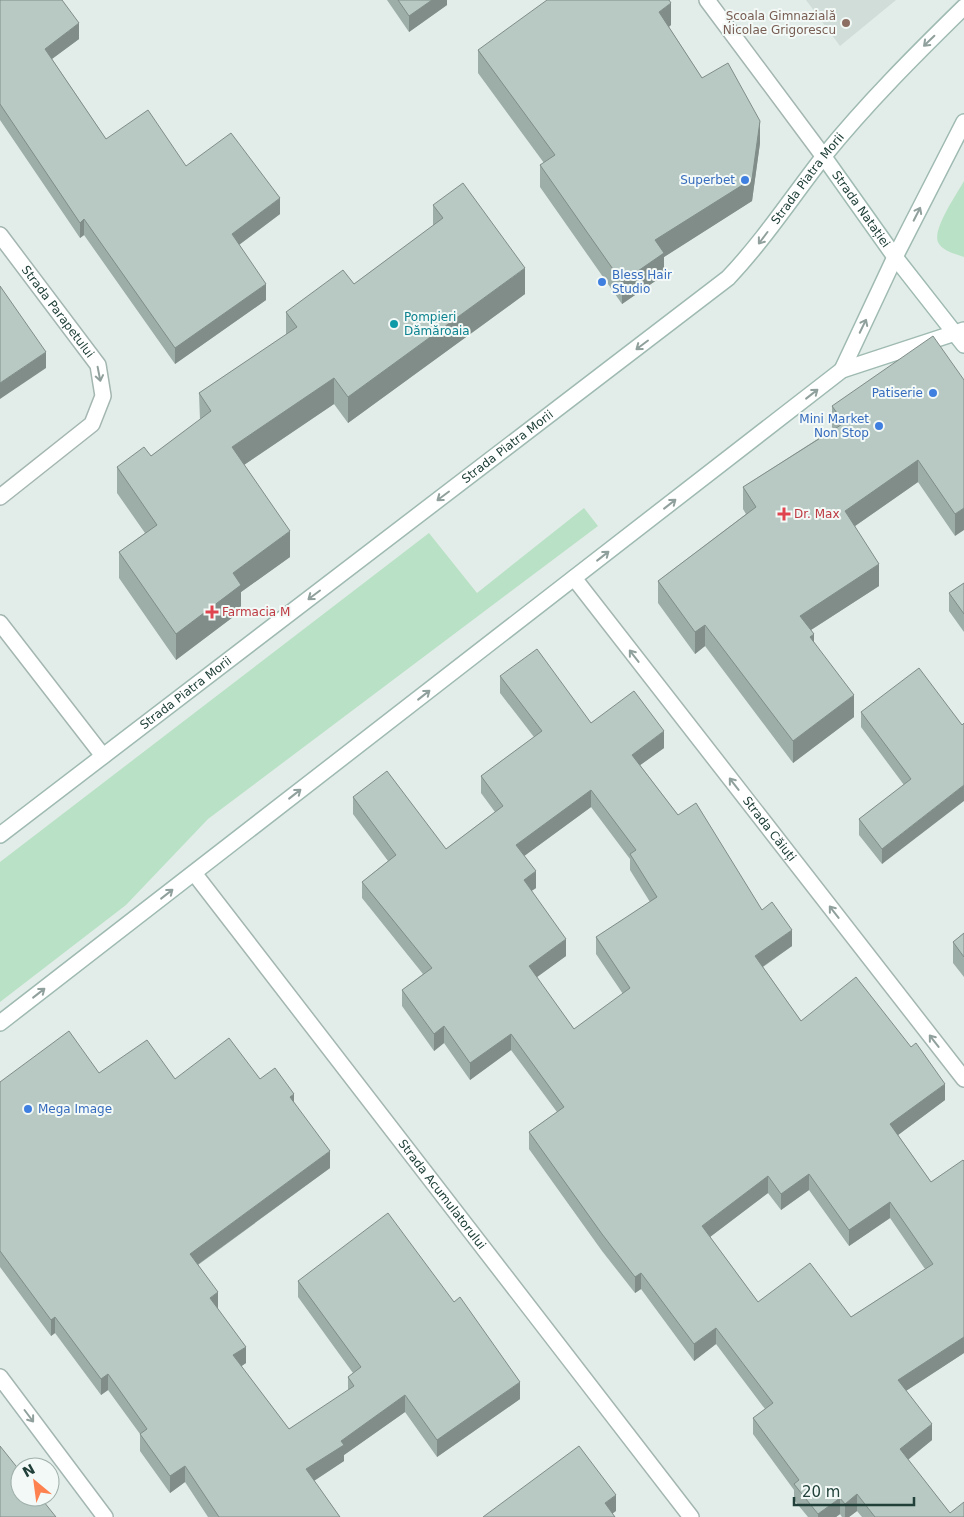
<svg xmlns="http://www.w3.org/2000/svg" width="964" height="1517" viewBox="0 0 964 1517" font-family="'DejaVu Sans',sans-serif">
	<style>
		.built { fill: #d0ddd8 }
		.green { fill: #b9e1c5 }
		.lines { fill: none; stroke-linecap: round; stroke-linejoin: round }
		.street-casing { stroke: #a4b6b1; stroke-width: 18 }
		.secondary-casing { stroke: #9fbab2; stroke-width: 18 }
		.street { stroke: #fff; stroke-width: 15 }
		.secondary { stroke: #fff; stroke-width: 15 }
		.wall { fill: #9dada7; fill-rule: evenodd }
		.shaded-wall { fill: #808d88 }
		.building { fill: #b7c9c2; stroke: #808d88; fill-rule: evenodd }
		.oneway { stroke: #90a09c }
		.education-dot { fill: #8d6e63; stroke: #f3f9f6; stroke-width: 2 }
		.shop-dot { fill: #3f7fe0; stroke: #f3f9f6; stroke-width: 2 }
		.culture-dot { fill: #0f9aa8; stroke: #f3f9f6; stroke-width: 2 }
		.health-dot { fill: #e0444e; stroke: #f3f9f6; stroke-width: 2 }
		.labels { text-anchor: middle; stroke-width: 4; stroke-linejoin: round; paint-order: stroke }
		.education-label { font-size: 12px; fill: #785e54; stroke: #f3f9f6; text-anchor: end }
		.shop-label { font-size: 12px; fill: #366cbe; stroke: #f3f9f6; text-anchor: end }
		.street-label { font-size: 12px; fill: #204039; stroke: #f3f9f6 }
		.culture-label { font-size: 12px; fill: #0d838f; stroke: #f3f9f6; text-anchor: start }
		.health-label { font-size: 12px; fill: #be3a42; stroke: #f3f9f6; text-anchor: start }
	</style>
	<rect width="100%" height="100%" fill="#e2ede9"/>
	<polygon class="built" points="806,0 896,0 840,46"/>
	<g class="green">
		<path d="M 964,181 L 964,257 C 956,254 945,252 939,244 C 930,232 957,194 964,181 Z"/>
		<polygon points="584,508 598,526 208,819 126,905 0,1002 0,862 429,533 477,593"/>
	</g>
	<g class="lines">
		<defs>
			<g id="street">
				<polyline points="707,0 824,157"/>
				<path id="s1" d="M 0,235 L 98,365 L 103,396 L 92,424 L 0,497"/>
				<path id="s2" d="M 574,578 L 964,1079"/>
				<polyline points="0,623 103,756"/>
				<path id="s3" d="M 194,873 L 691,1517"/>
				<polyline points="0,1377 105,1517"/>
			</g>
			<g id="secondary">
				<path id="s4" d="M 824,157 L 895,257 L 964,345"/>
				<polyline points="842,370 895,257 964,122"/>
				<path id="s5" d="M 0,835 L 728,278 C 764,240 792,197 824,156 C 867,103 915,55 964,7"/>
				<polyline points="0,1023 842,370 964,330"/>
			</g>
		</defs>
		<use href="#street" class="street-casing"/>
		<use href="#secondary" class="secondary-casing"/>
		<use href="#street" class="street"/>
		<use href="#secondary" class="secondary"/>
	</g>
	<g class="wall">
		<polygon points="0,0 79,39 52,59 106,139 186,166 280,214 239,245 266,300 175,364 84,235 80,238 0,120"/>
		<polygon points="387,0 447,0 447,5 409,32"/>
		<polygon points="671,25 669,27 702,78 760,143 752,201 664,257 664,275 622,304 540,187 540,165 544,163 478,73 478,50"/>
		<polygon points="433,205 525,294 348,423 334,404 244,465 290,557 241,592 241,611 176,660 119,578 119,552 145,533 117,493 117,467 151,456 200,420 199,393 286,335 286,312 354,284 433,226"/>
		<polygon points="964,380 955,536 918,482 855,526 879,586 811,630 814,642 854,717 793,763 705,646 695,654 658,603 658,581 746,514 743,509 743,487 833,429 832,427 832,406"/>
		<polygon points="964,583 964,632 949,611 949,593"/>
		<path d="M 500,676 L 591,723 L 664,748 L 640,765 L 678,815 L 762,910 L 792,946 L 763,967 L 801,1021 L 945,1100 L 898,1135 L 931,1182 L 964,1161 L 964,1353 L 906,1391 L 932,1440 L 908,1460 L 950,1513 L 964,1517 L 862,1517 L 857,1511 L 849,1517 L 842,1517 L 840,1514 L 836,1517 L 808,1517 L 794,1500 L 794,1490 L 753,1434 L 753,1418 L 765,1409 L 716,1344 L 694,1361 L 641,1289 L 635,1293 L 602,1251 L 529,1149 L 529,1132 L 557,1112 L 511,1050 L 470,1080 L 444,1043 L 434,1051 L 402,1006 L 402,990 L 423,974 L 362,898 L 362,882 L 388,861 L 353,814 L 353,797 L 446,849 L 495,812 L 481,793 L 481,776 L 534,737 L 500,693 ZM 591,807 L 630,859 L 630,870 L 650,902 L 596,937 L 596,954 L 623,994 L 574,1029 L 536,977 L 566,956 L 531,891 L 536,888 L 524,856 ZM 809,1190 L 849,1246 L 890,1218 L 925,1269 L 851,1317 L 758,1302 L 710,1237 L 768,1193 L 781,1210 Z"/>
		<polygon points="861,712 962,725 882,864 859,835 859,819 904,785 861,727"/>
		<polygon points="964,933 964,977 953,963 953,942"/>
		<polygon points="99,1073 175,1079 260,1079 294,1103 330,1168 198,1265 217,1308 246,1363 241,1366 289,1429 348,1391 348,1377 353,1373 298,1297 298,1281 520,1399 437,1457 405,1412 344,1455 344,1461 314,1481 340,1517 208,1517 185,1482 170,1493 140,1451 140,1434 108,1390 101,1395 55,1333 51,1336 0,1267 0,1082"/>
	</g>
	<g class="shaded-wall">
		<polygon points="432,0 447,0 447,5 409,32 409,16"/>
		<polygon points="671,3 671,25 659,34 659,12"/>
		<polygon points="79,23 79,39 45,64 45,49"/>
		<polygon points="760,121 760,143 752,201 664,257 664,275 622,304 622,282 655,240"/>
		<polygon points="280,198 280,214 232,250 232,234"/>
		<polygon points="84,219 84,235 80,238 80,223"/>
		<polygon points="525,268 525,294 348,423 348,397"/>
		<polygon points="266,284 266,300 175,364 175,348"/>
		<polygon points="46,352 46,368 0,399 0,383"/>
		<polygon points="334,378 334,404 232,473 232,447"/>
		<polygon points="918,460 918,482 845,533 845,511"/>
		<polygon points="964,508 964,530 955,536 955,514"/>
		<polygon points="290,531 290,557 241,592 241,611 176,660 176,634 233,573"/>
		<polygon points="879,564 879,586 800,637 800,616"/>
		<polygon points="705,625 705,646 695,654 695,632"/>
		<polygon points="814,634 814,655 810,637"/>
		<polygon points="854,695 854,717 793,763 793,741"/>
		<polygon points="664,731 664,748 632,771 632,755"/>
		<polygon points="964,785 964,801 882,864 882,849"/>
		<polygon points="591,790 591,807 516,862 516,845"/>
		<polygon points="536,871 536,888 524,896 524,880"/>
		<polygon points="792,930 792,946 755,972 755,956"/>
		<polygon points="566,939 566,956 529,983 529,966"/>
		<polygon points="444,1026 444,1043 434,1051 434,1034"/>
		<polygon points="511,1034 511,1050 470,1080 470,1063"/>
		<polygon points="945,1084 945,1100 890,1141 890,1124"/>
		<polygon points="294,1094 294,1110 290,1097"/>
		<polygon points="330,1151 330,1168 190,1270 190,1254"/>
		<polygon points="809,1174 809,1190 781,1210 781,1194"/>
		<polygon points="768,1176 768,1193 702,1243 702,1226"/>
		<polygon points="890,1202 890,1218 849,1246 849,1230"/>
		<polygon points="641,1273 641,1289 635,1293 635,1277"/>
		<polygon points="218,1292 218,1308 210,1314 210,1298"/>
		<polygon points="55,1317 55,1333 51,1336 51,1320"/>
		<polygon points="716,1328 716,1344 694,1361 694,1344"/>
		<polygon points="964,1337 964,1353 898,1396 898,1380"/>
		<polygon points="246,1347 246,1363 233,1372 233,1355"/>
		<polygon points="108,1374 108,1390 101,1395 101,1379"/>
		<polygon points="520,1382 520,1399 437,1457 437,1440"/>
		<polygon points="405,1395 405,1412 344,1455 344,1461 306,1486 306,1469 341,1441"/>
		<polygon points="932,1424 932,1440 900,1466 900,1449"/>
		<polygon points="185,1466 185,1482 170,1493 170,1476"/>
		<polygon points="857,1494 857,1511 849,1517 845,1517 845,1504"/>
		<polygon points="616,1495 616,1511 608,1517 605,1503"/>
		<polygon points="840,1498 840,1514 836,1517 818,1517 818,1514"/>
	</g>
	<g class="building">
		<polygon points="0,0 62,0 79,23 45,49 106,139 148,110 186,166 231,133 280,198 232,234 266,284 175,348 84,219 80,223 0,104"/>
		<polygon points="398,0 432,0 409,16"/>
		<polygon points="547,0 669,0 671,3 659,12 702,78 728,63 760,121 752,179 655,240 664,253 622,282 540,165 555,155 478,50"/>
		<polygon points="463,183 525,268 348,397 334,378 232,447 290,531 233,573 241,585 176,634 119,552 157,525 117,467 144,447 151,456 211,411 199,393 297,327 286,312 343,270 354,284 443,218 433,205"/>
		<polygon points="0,286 46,352 0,383"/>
		<polygon points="933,336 964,380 964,508 955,514 918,460 845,511 879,564 800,616 814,634 810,637 854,695 793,741 705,625 695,632 658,581 756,507 743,487 844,423 832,406"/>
		<polygon points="964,583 964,614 949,593"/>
		<path d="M 537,649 L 591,723 L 634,691 L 664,731 L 632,755 L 678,815 L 696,803 L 762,910 L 772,902 L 792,930 L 755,956 L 801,1021 L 856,977 L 911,1047 L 916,1043 L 945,1084 L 890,1124 L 931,1182 L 963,1160 L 964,1161 L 964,1337 L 898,1380 L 932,1424 L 900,1449 L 950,1513 L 964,1502 L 964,1517 L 875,1517 L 857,1494 L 845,1504 L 840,1498 L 818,1514 L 794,1484 L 799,1480 L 753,1418 L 773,1403 L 716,1328 L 694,1344 L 641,1273 L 635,1277 L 602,1234 L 529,1132 L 564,1107 L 511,1034 L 470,1063 L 444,1026 L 434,1034 L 402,990 L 432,968 L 362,882 L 396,855 L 353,797 L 387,771 L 446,849 L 503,806 L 481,776 L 542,731 L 500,676 ZM 591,790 L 636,850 L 630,854 L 657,897 L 596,937 L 630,988 L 574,1029 L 529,966 L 566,939 L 524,880 L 536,871 L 516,845 ZM 809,1174 L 849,1230 L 890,1202 L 933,1264 L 851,1317 L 810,1263 L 758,1302 L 702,1226 L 768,1176 L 781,1194 Z"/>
		<polygon points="919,668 962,725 964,723 964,785 882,849 859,819 911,779 861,712"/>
		<polygon points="964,933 964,957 953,942"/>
		<polygon points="69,1031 99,1073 147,1040 175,1079 229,1038 260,1079 275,1068 294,1094 290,1097 330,1151 190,1254 218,1292 210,1298 246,1347 233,1355 289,1429 354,1386 348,1377 361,1367 298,1281 388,1213 454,1302 460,1297 520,1382 437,1440 405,1395 341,1441 344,1445 306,1469 340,1517 219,1517 185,1466 170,1476 140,1434 147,1429 108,1374 101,1379 55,1317 51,1320 0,1251 0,1082"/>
		<polygon points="0,1446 20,1471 20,1497 40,1497 56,1517 0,1517"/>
		<polygon points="579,1446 616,1495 605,1503 615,1517 483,1517"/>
	</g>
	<defs><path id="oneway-shaft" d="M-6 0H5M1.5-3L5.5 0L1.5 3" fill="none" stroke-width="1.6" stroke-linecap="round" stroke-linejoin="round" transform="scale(1.25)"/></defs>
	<g class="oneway">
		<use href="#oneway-shaft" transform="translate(929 41) rotate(136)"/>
		<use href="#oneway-shaft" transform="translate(917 214) rotate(-63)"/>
		<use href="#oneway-shaft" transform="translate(763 238) rotate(127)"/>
		<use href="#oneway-shaft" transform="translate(863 326) rotate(-64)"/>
		<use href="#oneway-shaft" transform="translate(642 345) rotate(143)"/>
		<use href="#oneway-shaft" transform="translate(99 374) rotate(79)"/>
		<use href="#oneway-shaft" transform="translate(812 394) rotate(-38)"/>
		<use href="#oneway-shaft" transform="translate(443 496) rotate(143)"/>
		<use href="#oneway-shaft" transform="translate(670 504) rotate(-38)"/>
		<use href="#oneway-shaft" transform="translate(603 556) rotate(-38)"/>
		<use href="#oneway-shaft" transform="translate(314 595) rotate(143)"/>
		<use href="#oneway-shaft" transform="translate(634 656) rotate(-128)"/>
		<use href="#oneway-shaft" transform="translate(424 695) rotate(-38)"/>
		<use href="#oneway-shaft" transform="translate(734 784) rotate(-128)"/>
		<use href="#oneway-shaft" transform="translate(295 794) rotate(-38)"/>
		<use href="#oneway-shaft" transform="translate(167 894) rotate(-38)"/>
		<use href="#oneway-shaft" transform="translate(834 912) rotate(-128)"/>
		<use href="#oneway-shaft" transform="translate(39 993) rotate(-38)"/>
		<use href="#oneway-shaft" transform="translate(934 1041) rotate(-128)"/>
		<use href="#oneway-shaft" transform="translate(29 1416) rotate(53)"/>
	</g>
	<circle class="education-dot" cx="846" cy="23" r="5"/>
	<g class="shop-dot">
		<circle cx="745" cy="180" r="5"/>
		<circle cx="602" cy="282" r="5"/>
		<circle cx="933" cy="393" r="5"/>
		<circle cx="879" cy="426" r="5"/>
		<circle cx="28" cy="1109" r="5"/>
	</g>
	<circle class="culture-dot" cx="394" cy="324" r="5"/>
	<g class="health-dot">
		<path d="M781.5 506.5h5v5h5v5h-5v5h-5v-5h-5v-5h5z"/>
		<path d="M209.5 604.5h5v5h5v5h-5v5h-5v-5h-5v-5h5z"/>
	</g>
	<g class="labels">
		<g class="education-label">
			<text x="836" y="20">Școala Gimnazială<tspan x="836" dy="14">Nicolae Grigorescu</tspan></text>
		</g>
		<g class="shop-label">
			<text x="735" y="184">Superbet</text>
			<text x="612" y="279" text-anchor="start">Bless Hair<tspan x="612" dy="14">Studio</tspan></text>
			<text x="923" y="397">Patiserie</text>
			<text x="869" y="423">Mini Market<tspan x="869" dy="14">Non Stop</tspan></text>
			<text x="38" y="1113" text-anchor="start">Mega Image</text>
		</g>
		<g class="street-label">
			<text dy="4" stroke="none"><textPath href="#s5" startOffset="1044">Strada Piatra Morii</textPath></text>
			<text dy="4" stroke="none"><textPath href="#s4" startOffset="64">Strada Natației</textPath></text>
			<text dy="4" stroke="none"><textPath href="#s1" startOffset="96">Strada Parapetului</textPath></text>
			<text dy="4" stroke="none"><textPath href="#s5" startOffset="639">Strada Piatra Morii</textPath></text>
			<text dy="4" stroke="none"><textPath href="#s5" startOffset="234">Strada Piatra Morii</textPath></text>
			<text dy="4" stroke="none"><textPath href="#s2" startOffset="318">Strada Căiuți</textPath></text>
			<text dy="4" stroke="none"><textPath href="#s3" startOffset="406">Strada Acumulatorului</textPath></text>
		</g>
		<g class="culture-label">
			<text x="404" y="321">Pompieri<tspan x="404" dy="14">Dămăroaia</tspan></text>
		</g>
		<g class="health-label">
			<text x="794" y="518">Dr. Max</text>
			<text x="222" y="616">Farmacia M</text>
		</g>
	</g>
	<g transform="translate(35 1482) rotate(331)"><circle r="24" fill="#f3f9f6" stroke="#9fafaa"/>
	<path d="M0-4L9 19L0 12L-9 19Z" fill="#fe824f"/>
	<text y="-8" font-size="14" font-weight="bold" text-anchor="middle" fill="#204039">N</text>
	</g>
	<path d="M794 1497v8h120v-8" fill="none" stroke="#204039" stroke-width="2.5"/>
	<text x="802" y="1497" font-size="15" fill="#204039" stroke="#f3f9f6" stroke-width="4" paint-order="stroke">20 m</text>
</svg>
